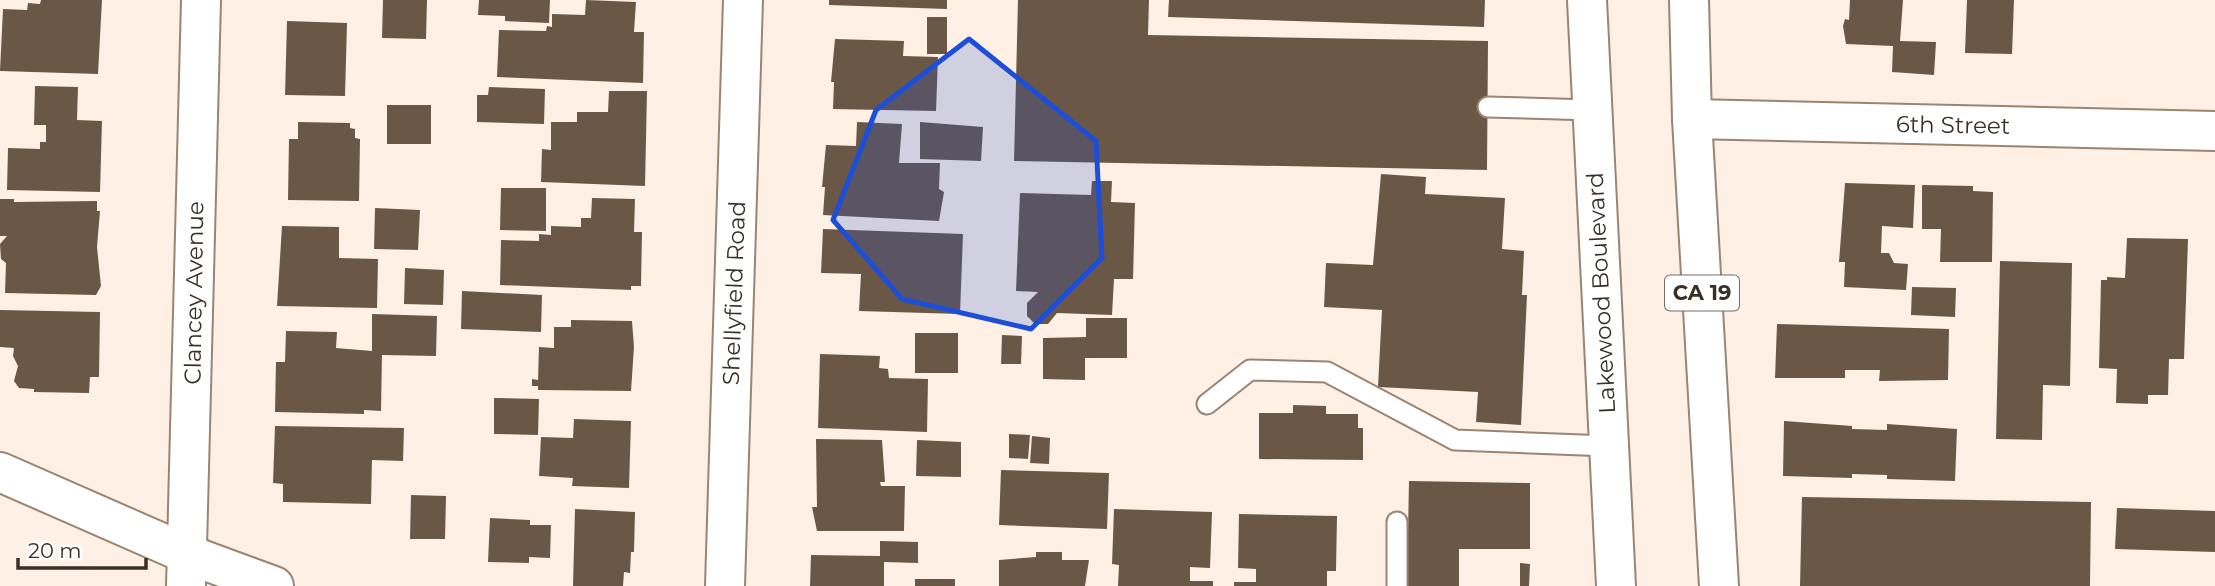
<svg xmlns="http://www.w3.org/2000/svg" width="2215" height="586" viewBox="0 0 2215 586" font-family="Montserrat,sans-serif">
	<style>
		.building { fill: #6b5746 }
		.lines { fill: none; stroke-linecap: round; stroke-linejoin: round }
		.lane-casing { stroke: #9a8472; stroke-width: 23 }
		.street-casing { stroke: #9a8472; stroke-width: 42 }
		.primary-casing { stroke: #9a8472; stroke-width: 42 }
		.lane { stroke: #fff; stroke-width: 19 }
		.street { stroke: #fff; stroke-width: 38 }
		.primary { stroke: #fff; stroke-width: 38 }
		.marked { fill: #1d4ed8; fill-opacity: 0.2; stroke: #1d4ed8; stroke-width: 5; stroke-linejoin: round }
		.labels { text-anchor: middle; stroke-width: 7; stroke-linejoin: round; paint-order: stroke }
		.shield { fill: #fff; stroke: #746d68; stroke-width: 2 }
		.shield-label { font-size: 21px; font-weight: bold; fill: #382f27 }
		.street-label { font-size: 23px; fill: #382f27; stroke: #fff }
	</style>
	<rect width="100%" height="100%" fill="#fef0e4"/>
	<g class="building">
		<polygon points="41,0 102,0 98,74 0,71 3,9 27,10 28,3 40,4"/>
		<polygon points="383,0 427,0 426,39 382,38"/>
		<polygon points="479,0 550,0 549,23 505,21 505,16 478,15"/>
		<polygon points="586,0 636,2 634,32 644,32 643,83 497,77 499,30 546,31 547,26 552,27 552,14 585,15"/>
		<polygon points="829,0 947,0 947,9 829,5"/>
		<polygon points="1018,0 1149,0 1148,35 1488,41 1487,170 1014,161"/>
		<polygon points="1169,0 1485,0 1484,27 1168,17"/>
		<polygon points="1850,0 1903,0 1900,41 1936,42 1934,75 1892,72 1893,46 1846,44 1843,26 1845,19 1849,20"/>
		<polygon points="1967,0 2014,0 2012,54 1965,53"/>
		<rect x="927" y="17" width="20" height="37"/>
		<polygon points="287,21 347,23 345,96 285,95"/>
		<polygon points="835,39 904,41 903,56 938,57 936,111 833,109 834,82 831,82"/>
		<polygon points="35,86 78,87 77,120 102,121 100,192 7,190 8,148 40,149 40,142 46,142 46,125 34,125"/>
		<polygon points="489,87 545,89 544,124 477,122 477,95 488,95"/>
		<polygon points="609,91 647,91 645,186 541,182 542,149 551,150 551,122 577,122 577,112 608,112"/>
		<rect x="387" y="105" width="44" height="39"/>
		<polygon points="298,122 350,123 350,128 355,129 355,138 360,139 359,201 288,200 289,139 298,139"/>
		<polygon points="857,122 902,124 899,163 940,163 939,189 944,192 939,221 823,215 825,187 822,187 826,145 856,146"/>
		<polygon points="920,122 983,127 981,161 920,159"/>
		<polygon points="1381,174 1426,177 1425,194 1505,198 1502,249 1524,251 1522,295 1527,295 1521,425 1476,422 1478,392 1378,387 1382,310 1324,307 1326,263 1373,265"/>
		<polygon points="1092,181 1112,181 1111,202 1135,203 1133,279 1114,279 1112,315 1057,313 1048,324 1035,324 1027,316 1027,303 1038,292 1016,291 1020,193 1091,195"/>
		<polygon points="1845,183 1915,185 1913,228 1882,226 1881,253 1889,253 1894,263 1908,264 1906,290 1844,287 1845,262 1839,262"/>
		<polygon points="1922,185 1973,186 1973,191 1993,192 1992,262 1940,262 1941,229 1922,229"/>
		<polygon points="501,188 546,188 546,231 500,230"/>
		<polygon points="592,198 635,199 634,232 642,232 641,286 631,286 631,290 500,285 501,240 539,241 539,234 551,235 551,226 581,227 581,218 591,218"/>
		<polygon points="0,199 14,199 14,202 97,201 97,211 100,211 97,247 101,286 96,295 5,293 6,263 1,259 0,244 7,236 0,236"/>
		<polygon points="375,208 420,210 418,250 374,249"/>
		<polygon points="282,226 339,227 339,258 378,259 377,308 277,306"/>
		<polygon points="823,229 963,234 960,314 859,311 861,274 821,273"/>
		<polygon points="2127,238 2188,239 2184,359 2169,359 2168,395 2148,395 2148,404 2116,403 2117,369 2099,368 2101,280 2107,280 2107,277 2125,278"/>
		<polygon points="2000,261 2072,263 2070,386 2043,385 2042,440 1996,439"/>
		<polygon points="405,268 444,270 443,305 404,304"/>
		<polygon points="1912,287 1956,288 1955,317 1911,315"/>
		<polygon points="462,291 542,295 541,332 461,329"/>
		<polygon points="0,310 100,312 99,377 90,377 89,393 34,392 34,389 19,388 14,381 18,366 13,356 14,348 0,347"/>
		<polygon points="372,314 437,316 436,356 382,355 381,411 364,410 364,414 275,412 276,362 285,362 286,331 337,332 336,348 372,351"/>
		<polygon points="1086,318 1127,318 1127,358 1085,358 1085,380 1043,379 1043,338 1086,337"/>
		<polygon points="571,320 632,321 634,347 631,391 538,390 538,386 532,386 532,379 538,380 539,347 554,348 554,327 571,327"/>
		<polygon points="1777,324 1949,329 1948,380 1879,381 1880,370 1845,370 1845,378 1775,378"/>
		<rect x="915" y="333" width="43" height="40"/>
		<polygon points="1002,335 1022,336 1021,364 1001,364"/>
		<polygon points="820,354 880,356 879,368 888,369 889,378 928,379 927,432 818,428"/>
		<polygon points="494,398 539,399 538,435 494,434"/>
		<polygon points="1293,405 1326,406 1326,414 1358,414 1358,428 1363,428 1363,460 1259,459 1259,413 1293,413"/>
		<polygon points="574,419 631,421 629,488 572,486 573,478 539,476 541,437 573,438"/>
		<polygon points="1784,421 1852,426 1852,429 1887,430 1887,424 1957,429 1955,481 1887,479 1887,475 1852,474 1852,478 1783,476"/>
		<polygon points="275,426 404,428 403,461 372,460 371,504 283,502 283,484 273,483"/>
		<polygon points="1009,434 1030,435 1028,459 1009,458"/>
		<polygon points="1032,436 1050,438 1049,464 1030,463"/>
		<polygon points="816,439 882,440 885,482 880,482 881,486 905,486 904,531 817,531 812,507 817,507"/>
		<polygon points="917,440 961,442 961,477 916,476"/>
		<polygon points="1001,470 1109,473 1107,529 999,525"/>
		<polygon points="1409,481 1530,483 1530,549 1459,549 1459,586 1407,586"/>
		<polygon points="411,495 446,496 445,539 410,539"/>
		<polygon points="1802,497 2091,502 2090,586 1800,586"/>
		<polygon points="2117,508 2215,511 2215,552 2115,549"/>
		<polygon points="575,509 635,512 634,552 631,552 630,573 624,572 623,586 573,586"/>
		<polygon points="1114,509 1212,512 1210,568 1190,567 1190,581 1213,581 1213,586 1118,586 1119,565 1112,564"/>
		<polygon points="1239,514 1337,516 1336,571 1327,571 1327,586 1234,586 1234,582 1256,582 1256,569 1238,568"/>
		<polygon points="490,518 530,520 530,525 551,525 550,558 529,557 529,563 488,562"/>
		<polygon points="880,541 918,542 918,563 884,562 884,586 810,586 811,555 880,556"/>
		<polygon points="1036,552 1062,552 1062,560 1089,560 1085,586 999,586 999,560 1036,557"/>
		<polygon points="1520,563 1530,564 1529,586 1520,586"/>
		<rect x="915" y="579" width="40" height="7"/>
	</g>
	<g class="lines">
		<defs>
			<g id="lane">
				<polyline points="1488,107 1592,110"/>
				<polyline points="1207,404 1250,370 1327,372 1455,440 1608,446"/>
				<polyline points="1397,586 1397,522"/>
			</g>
			<g id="street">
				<polyline points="1692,119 2215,131"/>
				<polyline points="0,472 187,554 274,586"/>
				<polyline points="186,586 201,0"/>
				<polyline points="725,586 743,0"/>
			</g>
			<g id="primary">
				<polyline points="1587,0 1616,586"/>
				<polyline points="1689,0 1692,119 1719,586"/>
			</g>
		</defs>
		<use href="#lane" class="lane-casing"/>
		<use href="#street" class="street-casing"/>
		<use href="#primary" class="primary-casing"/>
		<use href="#lane" class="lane"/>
		<use href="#street" class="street"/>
		<use href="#primary" class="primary"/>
	</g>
	<path class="marked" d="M 969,39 L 1096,141 L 1102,258 L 1031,329 L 902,299 L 833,220 L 876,110 Z"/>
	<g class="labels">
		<rect class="shield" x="1665" y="275.5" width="74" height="35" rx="5"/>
		<g class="shield-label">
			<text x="1702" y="300">CA 19</text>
		</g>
		<g class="street-label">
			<text transform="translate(1953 125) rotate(1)" y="8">6th Street</text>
			<text transform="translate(194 293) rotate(-89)" y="8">Clancey Avenue</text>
			<text transform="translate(734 293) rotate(-88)" y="8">Shellyfield Road</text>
			<text transform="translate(1601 293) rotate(-93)" y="8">Lakewood Boulevard</text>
		</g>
	</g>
	<path d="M18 558v10h128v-10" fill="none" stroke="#382f27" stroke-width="3.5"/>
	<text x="28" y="558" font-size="21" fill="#382f27" stroke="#ffffff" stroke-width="5" paint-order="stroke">20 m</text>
</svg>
